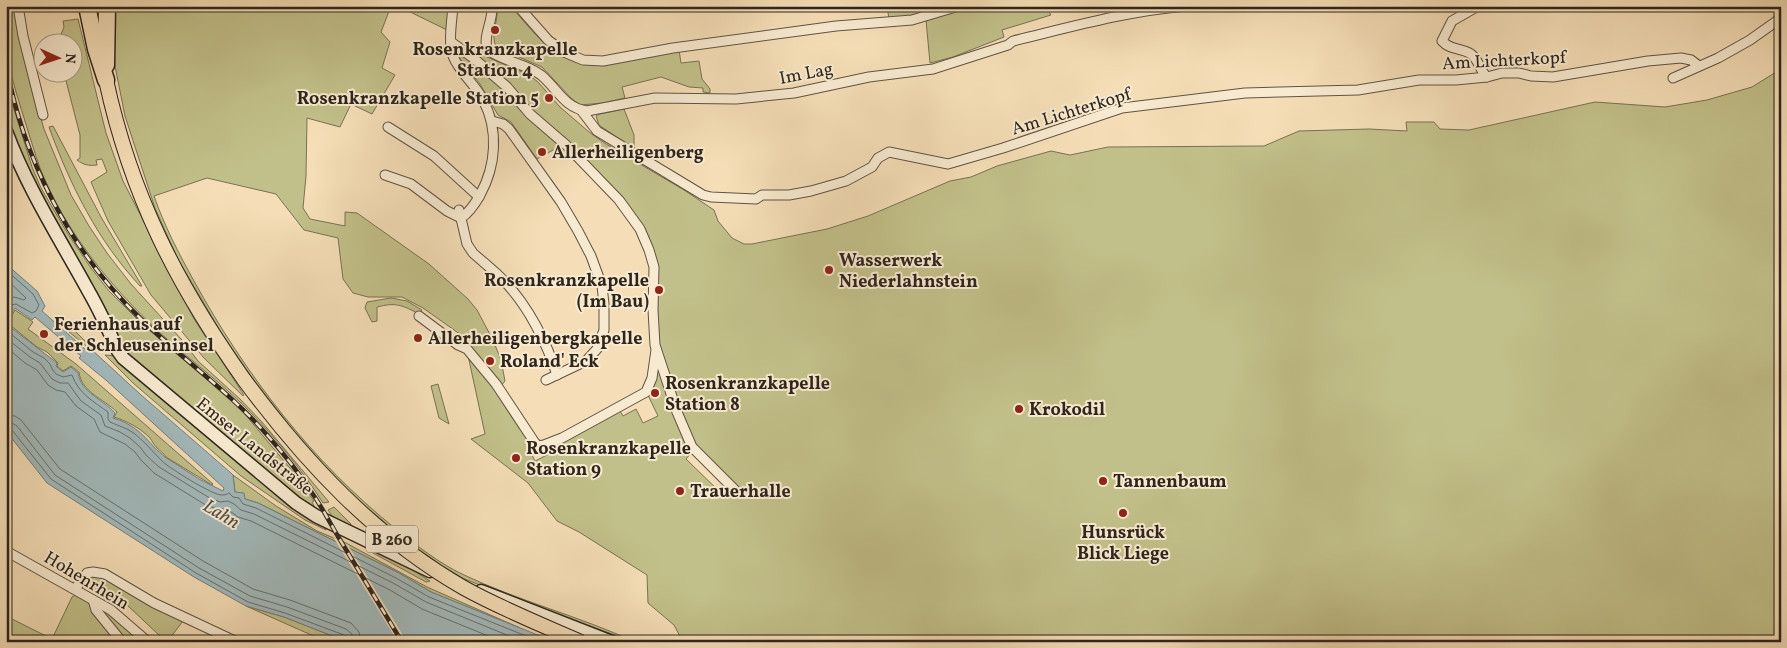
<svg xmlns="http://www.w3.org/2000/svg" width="1787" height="648" viewBox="0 0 1787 648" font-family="Vollkorn,serif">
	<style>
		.green { fill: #c2c08a; stroke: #787254; fill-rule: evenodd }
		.water { fill: #a2b9bb; stroke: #747e7c; fill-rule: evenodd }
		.pier { fill: #f5deb7 }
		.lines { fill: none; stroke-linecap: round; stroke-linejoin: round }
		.shore { stroke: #686f6c; stroke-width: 1 }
		.street-casing { stroke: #605344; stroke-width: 11 }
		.secondary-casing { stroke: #2e251d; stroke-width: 15 }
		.primary-casing { stroke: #2e251d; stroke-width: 16 }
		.highway-casing { stroke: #2e251d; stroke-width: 19 }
		.street { stroke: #f8ead0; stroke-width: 9 }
		.secondary { stroke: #f8ead0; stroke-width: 12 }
		.primary { stroke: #f5deb7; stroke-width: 14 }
		.highway { stroke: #f5deb7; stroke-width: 16 }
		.rail-casing { stroke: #2e251d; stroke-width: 4.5 }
		.rail { stroke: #f8ead0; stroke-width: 2.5; stroke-dasharray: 8; stroke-linecap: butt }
		.primary-bridge-casing { stroke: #2e251d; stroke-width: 16; stroke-linecap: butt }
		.primary-bridge { stroke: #f5deb7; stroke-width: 14 }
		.poi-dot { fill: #8f2418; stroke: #f8ead0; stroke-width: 2 }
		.labels { text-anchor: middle; stroke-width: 4; stroke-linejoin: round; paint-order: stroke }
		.shield { fill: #f8ead0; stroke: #6b6053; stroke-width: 1 }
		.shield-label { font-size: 16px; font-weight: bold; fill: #2e251d }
		.poi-label { font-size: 18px; font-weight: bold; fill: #2e251d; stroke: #f8ead0; text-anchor: start }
		.street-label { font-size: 18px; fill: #2e251d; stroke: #f8ead0 }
		.water-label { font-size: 19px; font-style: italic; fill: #51514c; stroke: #f8ead0 }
	</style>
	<rect width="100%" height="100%" fill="#f5deb7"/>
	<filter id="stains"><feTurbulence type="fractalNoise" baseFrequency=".004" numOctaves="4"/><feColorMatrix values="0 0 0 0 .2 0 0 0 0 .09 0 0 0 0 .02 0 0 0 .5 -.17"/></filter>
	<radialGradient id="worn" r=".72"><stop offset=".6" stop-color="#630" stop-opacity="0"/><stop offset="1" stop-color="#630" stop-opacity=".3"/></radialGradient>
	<g class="green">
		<path d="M 6,6 L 16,6 L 27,70 L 44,129 L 71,195 L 89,226 L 107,253 L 131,284 L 182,340 L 198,361 L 240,399 L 262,422 L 329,502 L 323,503 C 301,468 269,430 239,401 C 214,377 185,356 159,332 C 110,286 65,231 40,168 C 34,151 29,134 24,118 C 17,95 9,72 7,48 C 5,34 6,20 6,6 Z"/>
		<path d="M 112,6 L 391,6 L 381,32 L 390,42 L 382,68 L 395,75 L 372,114 L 351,104 L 340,127 L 307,118 L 306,176 L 303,208 L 310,219 L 345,226 L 345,212 L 357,213 L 429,264 L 468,299 L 477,310 L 493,340 L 501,360 L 505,381 L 501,386 L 533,444 L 531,453 L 535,461 L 549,454 L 546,448 L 620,411 L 623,416 L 636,409 L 643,423 L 658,416 L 645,389 L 652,358 L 650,268 L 646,249 L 629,218 L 605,189 L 562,145 L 537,159 L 511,122 L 498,115 L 480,84 L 458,57 L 457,52 L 458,51 L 473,53 L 482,50 L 487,57 L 529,75 L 538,82 L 560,107 L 589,132 L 606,144 L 684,190 L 714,210 L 718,221 L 732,238 L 744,244 L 752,244 L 827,229 L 868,216 L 950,181 L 971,177 L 997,166 L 1051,151 L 1070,155 L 1108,147 L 1264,146 L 1299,131 L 1369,129 L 1407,131 L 1406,122 L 1434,122 L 1440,129 L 1469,130 L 1595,102 L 1665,107 L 1707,100 L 1752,87 L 1781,69 L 1781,642 L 683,642 L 674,625 L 648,603 L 647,575 L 579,532 L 557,521 L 528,483 L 471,439 L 485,434 L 464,337 L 423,308 L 402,297 L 368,297 L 353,293 L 343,279 L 338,238 L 304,230 L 276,194 L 207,178 L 154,196 C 164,225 179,254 194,281 C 245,374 313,463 396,529 C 417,546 439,563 462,574 C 518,601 579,616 635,642 L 545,611 L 457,576 L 420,553 L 384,524 L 337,480 L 292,429 L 251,376 L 222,334 L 179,261 L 168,237 L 155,208 L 125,116 L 114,61 ZM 697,446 L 733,492 L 725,497 L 686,459 Z"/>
		<polygon points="398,6 448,6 447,30"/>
		<path d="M 497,6 L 511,6 C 532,31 555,62 590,65 C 605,67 618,61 632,57 L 633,60 L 679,50 L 681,63 L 699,61 L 702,79 L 710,89 L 710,93 L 703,92 L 703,88 L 689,87 L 661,77 L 622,87 L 625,98 L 603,103 L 580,105 L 571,98 L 542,67 L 496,47 C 490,33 499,21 497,6 Z"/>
		<polygon points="887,6 948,6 912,18 889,19"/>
		<polygon points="971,6 1046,6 1051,15 1002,30 1004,37 953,57 930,63 926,20"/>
		<path d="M 78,19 L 106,133 L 123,181 L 194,319 L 244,395 L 243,396 L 204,358 L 151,295 L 108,221 L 91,182 L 107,172 L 102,159 L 96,160 L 97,165 C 88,166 84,165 77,160 L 80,158 L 80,135 L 64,73 L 72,72 L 72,42 L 58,42 L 64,27 L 63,21 Z"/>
		<polygon points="6,83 32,167 41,188 68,234 91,268 109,291 142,324 238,406 295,474 314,501 312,502 315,508 314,510 130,356 115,333 13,139 6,116"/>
		<polygon points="624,109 634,135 634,149 599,125 596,116 600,114"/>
		<path d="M 53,126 L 101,217 L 142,286 L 140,286 C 98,241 70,185 49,127 Z"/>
		<path d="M 391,298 L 407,301 L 422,310 L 419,314 C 402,305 396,302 377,307 L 377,321 L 372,322 L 365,308 L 367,302 Z"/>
		<path d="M 15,310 L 33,322 L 28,329 L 76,364 L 213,484 L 212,485 L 166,457 C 163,452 160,451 157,448 C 154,445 152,441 150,438 C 140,428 127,421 114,417 L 117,412 C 104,399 81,392 79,372 L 71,366 L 63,371 L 57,366 L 58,363 L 47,352 L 37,347 L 10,325 L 12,315 Z"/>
		<polygon points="66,322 88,344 86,346 62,326"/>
		<polygon points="105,355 116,356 324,526 326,530 305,520 241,476 133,383"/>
		<polygon points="438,384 449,424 439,418 431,386"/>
		<polygon points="233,475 276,506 317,531 346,543 427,587 520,628 431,592 399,573 258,503 245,499 235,492"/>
		<polygon points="334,507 351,524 350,529 332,516 328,510"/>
		<polygon points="367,548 411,569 430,581 426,582 373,553"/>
		<path d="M 89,576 C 113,576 131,594 151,606 C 161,612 172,616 183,621 L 167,642 L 161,642 L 160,636 L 127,605 L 122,603 L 117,607 L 88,588 L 85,581 Z"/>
		<polygon points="75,595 112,615 142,642 6,642 6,616 52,639 72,597"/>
		<polygon points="246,606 284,617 348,642 327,642"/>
	</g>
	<path class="water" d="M 6,264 L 37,291 L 45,306 L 42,311 L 86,350 L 92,350 L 140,394 L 231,473 L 233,475 L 235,492 L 244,493 L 245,499 L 258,503 L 399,573 L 431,592 L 555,642 L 348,642 L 284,617 L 246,606 L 194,577 L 47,483 L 6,431 ZM 15,308 L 32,320 L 35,317 L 81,356 L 79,358 L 107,381 L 224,488 L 223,491 L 199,479 L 165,457 C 162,453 157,451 154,447 C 142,433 131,423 113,418 L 115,413 C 104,400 80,392 78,373 L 71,367 L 63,372 L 56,366 L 57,363 L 9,326 L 11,314 Z"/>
	<polygon class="pier" points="333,537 348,545 407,642 398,642"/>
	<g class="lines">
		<g class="shore">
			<polyline points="6,270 33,294 39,305 36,311 32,313 16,304 11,305 6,312"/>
			<polyline points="6,279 26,298 24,300 14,297 6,301"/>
			<path d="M 6,330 L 33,352 L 44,358 L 50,364 L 52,369 L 56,374 L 63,377 L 72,375 C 78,393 94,402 108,412 L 108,419 L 110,422 C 119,426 127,428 135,434 C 145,442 153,452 162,461 C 169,468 214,496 222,495 C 225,495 227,494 229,493 L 233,497 L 239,498 L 243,504 L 256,508 L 396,578 L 429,597 L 541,642"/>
			<polyline points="6,338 30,357 40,363 52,379 60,383 68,383 81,401 101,415 105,426 120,432 130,438 140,447 146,455 159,467 208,497 220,502 228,501 234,504 241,510 254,514 393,583 426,602 524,642"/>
			<polyline points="6,347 25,363 37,370 48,385 56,390 65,392 76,406 94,419 100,432 125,444 135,452 141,460 154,473 204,504 217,509 227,509 238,517 251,521 390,590 422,609 503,642"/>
			<polyline points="6,415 15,416 21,420 60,469 203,561 253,589 290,600 351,623 359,632 361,642"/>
			<polyline points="6,422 12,423 17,426 55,475 199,568 250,596 287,607 346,629 352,634 353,642"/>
			<polyline points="6,428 12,430 51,479 196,573 248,602 285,613 344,635 347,638 347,642"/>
		</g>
		<defs>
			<g id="street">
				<polyline points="18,6 23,36 43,115"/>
				<path d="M 453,6 C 452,21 448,41 453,56 C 459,72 475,84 483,100 C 499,130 496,166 480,195 C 475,204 470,212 461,218"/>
				<path d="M 492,6 C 493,21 483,35 487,49 C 503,62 525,63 541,75 C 557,88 564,108 587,111 L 655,98 L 736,99 L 794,93 L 869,77 L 933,69 L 1008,45 L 1013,41 C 1071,27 1127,11 1187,6"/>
				<polyline points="518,6 548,40 564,52 583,60 603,61 673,48 836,26 912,20 959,6"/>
				<path d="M 1478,6 L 1452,21 L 1442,41 C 1451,51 1461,47 1471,54 C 1479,60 1480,71 1487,77"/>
				<polyline points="451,42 472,57 507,87 530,114 566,145 619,200 640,229 649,250 654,267 653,310 655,345 677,412 692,447 735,490"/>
				<polyline points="1673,78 1718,58 1750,40 1781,18"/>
				<polyline points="581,110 597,131 703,195 711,197 756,199 762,195 789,195 811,191 846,181 872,167 878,158 889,152 948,164 1003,148 1122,108 1245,93 1358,90 1419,80 1456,80 1487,77 1502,73 1519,73 1531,76 1553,77 1648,61 1681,58 1691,60 1699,66"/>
				<polyline points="492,121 503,124 509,129 561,202 578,231 591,256 602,286 604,304 604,330 597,349 586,361 546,380"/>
				<polyline points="388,127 434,156 479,197"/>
				<polyline points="385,175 411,184 447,211 461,218"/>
				<path d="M 459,210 L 467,244 L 473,253 C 484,263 496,272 505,282 C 528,306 547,343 557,375"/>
				<polyline points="419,316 458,345 467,349 496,384 535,443 539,446 544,445 562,438 646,392 652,378 656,350"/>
				<polyline points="6,551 111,610 148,642"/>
				<polyline points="75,589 87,573 93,572 105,574 154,603 237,642"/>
				<polyline points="93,600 96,610 122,642"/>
			</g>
			<g id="secondary">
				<path d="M 6,131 C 27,188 60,239 89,292 C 100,311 109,331 118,351 L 123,358 L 296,503 L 316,516 L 430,571"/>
				<polyline points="481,591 612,642"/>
			</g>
			<path id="primary" d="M 106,80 C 131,196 177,285 245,381"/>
			<g id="highway">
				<polyline points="87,6 96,49 106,80"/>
				<polyline points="106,65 107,6"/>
			</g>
		</defs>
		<use href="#street" class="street-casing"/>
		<use href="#secondary" class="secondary-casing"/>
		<use href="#primary" class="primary-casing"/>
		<use href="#highway" class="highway-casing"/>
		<use href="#street" class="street"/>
		<use href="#secondary" class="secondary"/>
		<use href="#primary" class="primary"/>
		<use href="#highway" class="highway"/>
		<defs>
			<path id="rail" d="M 6,64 C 23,159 70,251 140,318 C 182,359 230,392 268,436 C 284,454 299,473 312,493 C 322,507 330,523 339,538 C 360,573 381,607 402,642"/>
		</defs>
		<use href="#rail" class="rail-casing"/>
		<use href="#rail" class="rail"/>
		<defs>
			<path id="primary-bridge" d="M 245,381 C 306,463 375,537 464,588 C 502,609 542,625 581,642"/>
		</defs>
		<use href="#primary-bridge" class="primary-bridge-casing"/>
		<use href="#primary-bridge" class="primary-bridge"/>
	</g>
	<g class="poi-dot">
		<circle cx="495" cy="30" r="5"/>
		<circle cx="549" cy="98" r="5"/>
		<circle cx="542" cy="152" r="5"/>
		<circle cx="829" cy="270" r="5"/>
		<circle cx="659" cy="290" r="5"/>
		<circle cx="44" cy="334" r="5"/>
		<circle cx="418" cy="338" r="5"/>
		<circle cx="490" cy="361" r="5"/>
		<circle cx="655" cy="393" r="5"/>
		<circle cx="1019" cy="409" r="5"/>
		<circle cx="516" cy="458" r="5"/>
		<circle cx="1103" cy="481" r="5"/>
		<circle cx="680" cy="491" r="5"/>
		<circle cx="1123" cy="513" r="5"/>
	</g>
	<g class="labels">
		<rect class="shield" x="366" y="525.5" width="52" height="27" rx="4"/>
		<g class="shield-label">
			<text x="392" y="545">B 260</text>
		</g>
		<g class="poi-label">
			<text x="495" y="55" text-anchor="middle">Rosenkranzkapelle<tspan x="495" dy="21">Station 4</tspan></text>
			<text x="539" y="104" text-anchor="end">Rosenkranzkapelle Station 5</text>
			<text x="552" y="158">Allerheiligenberg</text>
			<text x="839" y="266">Wasserwerk<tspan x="839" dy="21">Niederlahnstein</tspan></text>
			<text x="649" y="286" text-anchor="end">Rosenkranzkapelle<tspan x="649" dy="21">(Im Bau)</tspan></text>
			<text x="54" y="330">Ferienhaus auf<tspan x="54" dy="21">der Schleuseninsel</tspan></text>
			<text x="428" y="344">Allerheiligenbergkapelle</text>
			<text x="500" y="367">Roland' Eck</text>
			<text x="665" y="389">Rosenkranzkapelle<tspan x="665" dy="21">Station 8</tspan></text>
			<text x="1029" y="415">Krokodil</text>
			<text x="526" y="454">Rosenkranzkapelle<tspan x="526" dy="21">Station 9</tspan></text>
			<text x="1113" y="487">Tannenbaum</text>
			<text x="690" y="497">Trauerhalle</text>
			<text x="1123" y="538" text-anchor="middle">Hunsrück<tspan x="1123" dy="21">Blick Liege</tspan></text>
		</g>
		<g class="street-label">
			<text transform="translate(1504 60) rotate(-3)" y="6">Am Lichterkopf</text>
			<text transform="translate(806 73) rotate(-11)" y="6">Im Lag</text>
			<text transform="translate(1071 111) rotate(-17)" y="6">Am Lichterkopf</text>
			<text transform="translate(255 446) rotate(39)" y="6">Emser Landstraße</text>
			<text transform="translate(87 580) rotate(31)" y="6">Hohenrhein</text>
		</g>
		<g class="water-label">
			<text transform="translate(222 513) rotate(31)" y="7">Lahn</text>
		</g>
	</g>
	<rect width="1787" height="648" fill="none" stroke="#f5deb7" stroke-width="25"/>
	<rect x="8" y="8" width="1772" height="633" fill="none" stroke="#2e251d" stroke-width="2.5"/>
	<rect x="12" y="12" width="1762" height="623" fill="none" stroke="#2e251d"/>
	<g transform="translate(58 58) rotate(93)"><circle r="24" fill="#f8ead0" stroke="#a79b88"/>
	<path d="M0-4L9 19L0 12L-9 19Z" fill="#8f2418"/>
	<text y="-8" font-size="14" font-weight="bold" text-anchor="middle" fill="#2e251d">N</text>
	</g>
	<rect width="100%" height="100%" filter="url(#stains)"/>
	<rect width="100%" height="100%" fill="url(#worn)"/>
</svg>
